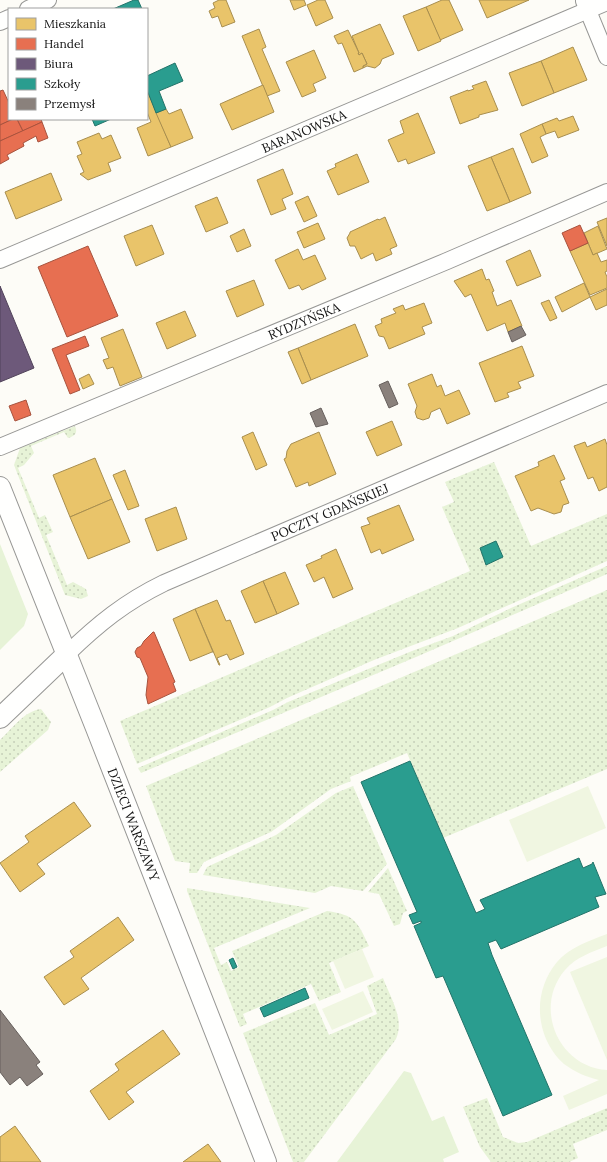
<svg xmlns="http://www.w3.org/2000/svg" width="607" height="1162" viewBox="0 0 607 1162" font-family="Lora,serif">
	<style>
		.grass { fill: url(#grass-dots) }
		.park { fill: #e7f3d7 }
		.pitch { fill: #f0f6e1 }
		.homes { fill: #e9c46a; stroke: #a88e4f }
		.shops { fill: #e76f51; stroke: #a7533e }
		.offices { fill: #6d597a; stroke: #51435a }
		.schools { fill: #2a9d8f; stroke: #227369 }
		.industry { fill: #8a817c; stroke: #665f5c }
		.lines { fill: none; stroke-linecap: round; stroke-linejoin: round }
		.minor-casing { stroke: #979795; stroke-width: 18 }
		.tertiary-casing { stroke: #979795; stroke-width: 22 }
		.minor { stroke: #fffffe; stroke-width: 16 }
		.tertiary { stroke: #fffffe; stroke-width: 20 }
		.labels { text-anchor: middle; stroke-width: 4; stroke-linejoin: round; paint-order: stroke }
		.street-label { font-size: 13px; fill: #111; stroke: #fff }
	</style>
	<defs>
		<pattern id="grass-dots" width="8" height="8" patternUnits="userSpaceOnUse"><rect width="8" height="8" fill="#e7f3d7"/><path d="M2 2h.1M6 6h.1" fill="none" stroke="#c5cfb8" stroke-width="1.8" stroke-linecap="round"/></pattern>
	</defs>
	<rect width="100%" height="100%" fill="#fdfcf7"/>
	<g class="grass">
		<path d="M 75,426 C 78,433 75,436 68,438 L 64,432 L 31,446 L 34,453 L 24,465 L 18,468 L 39,518 L 45,515 L 53,532 L 46,535 L 67,585 L 73,582 L 86,589 L 88,596 L 81,599 L 65,595 L 14,465 L 20,448 Z"/>
		<polygon points="494,462 531,546 607,514 607,561 458,628 374,660 287,698 270,707 137,764 120,721 470,571 442,507 454,502 445,482"/>
		<polygon points="607,566 607,574 416,657 141,773 138,768 273,710 288,702 412,651 453,636 511,608"/>
		<polygon points="607,590 607,769 443,838 407,753 350,777 351,781 331,789 271,832 204,862 197,873 189,873 190,863 175,861 146,786"/>
		<path d="M 41,709 L 51,722 L 48,730 L 0,772 L 0,740 C 12,729 24,711 41,709 Z"/>
		<polygon points="353,786 387,864 363,891 331,886 315,893 203,875 207,867 276,835 336,793"/>
		<polygon points="388,868 407,911 403,913 400,924 394,926 379,894 368,892"/>
		<path d="M 187,888 L 310,908 L 214,948 L 221,965 L 227,962 L 231,971 L 239,967 L 232,951 L 327,911 C 355,915 357,921 369,946 L 329,963 L 341,992 L 319,1001 L 311,984 L 243,1014 L 247,1024 L 240,1027 L 187,891 Z"/>
		<path d="M 383,978 C 390,997 405,1019 396,1039 L 304,1162 L 293,1162 L 243,1033 L 315,1003 L 329,1035 L 377,1014 L 367,986 Z"/>
		<polygon points="487,1098 503,1137 518,1143 527,1142 607,1108 607,1130 573,1144 578,1158 569,1162 491,1162 480,1147 463,1107"/>
	</g>
	<g class="park">
		<polygon points="0,544 28,614 24,626 0,650"/>
		<polygon points="404,1071 411,1073 432,1121 444,1116 459,1152 443,1159 444,1162 337,1162"/>
	</g>
	<g class="pitch">
		<polygon points="588,786 606,828 527,862 509,820"/>
		<path d="M 607,934 L 607,946 C 592,952 576,957 565,970 C 533,1007 558,1067 607,1070 L 607,1094 L 569,1110 L 563,1096 L 599,1080 C 586,1077 575,1072 564,1064 C 556,1057 550,1048 546,1039 C 535,1013 539,984 557,962 C 570,947 589,941 607,934 Z"/>
		<polygon points="362,949 374,977 345,989 333,961"/>
		<polygon points="607,957 607,1060 570,972"/>
		<polygon points="363,991 373,1012 332,1030 322,1009"/>
	</g>
	<g class="homes">
		<polygon points="219,0 226,0 235,22 222,27 218,16 212,18 209,11 215,8 213,3"/>
		<polygon points="290,0 304,0 306,5 294,10"/>
		<polygon points="318,0 325,0 333,18 316,26 307,5"/>
		<polygon points="442,0 449,0 463,30 440,40 426,7"/>
		<polygon points="479,0 529,0 487,18"/>
		<polygon points="426,7 441,41 418,51 403,16"/>
		<polygon points="380,24 394,54 382,59 380,64 375,68 367,66 363,68 363,66 367,64 362,53 359,55 358,53 359,53 352,36"/>
		<polygon points="259,29 266,47 262,49 280,91 267,96 242,36"/>
		<polygon points="348,30 359,53 358,53 359,55 362,53 367,64 363,66 363,68 354,72 342,43 338,44 334,36"/>
		<polygon points="573,47 587,80 554,93 541,61"/>
		<polygon points="314,50 326,78 313,84 316,91 302,97 286,62"/>
		<polygon points="541,61 554,93 522,106 509,73"/>
		<polygon points="486,81 498,110 479,115 479,117 460,124 450,97 468,90 468,91 474,89 472,86"/>
		<polygon points="263,85 274,112 232,130 220,104"/>
		<polygon points="147,90 171,147 148,156 137,128 151,122 147,112"/>
		<polygon points="166,109 169,114 181,109 193,138 171,147 156,113"/>
		<polygon points="418,113 435,153 408,164 406,159 398,162 388,140 404,133 400,121"/>
		<polygon points="573,116 579,130 558,138 555,131 546,134 542,124 557,118 559,121"/>
		<polygon points="542,124 546,134 540,137 548,156 532,163 520,134"/>
		<polygon points="99,133 102,139 111,135 121,158 108,163 111,171 88,180 80,174 84,172 77,156 82,154 77,142"/>
		<polygon points="513,148 531,193 510,202 491,157"/>
		<polygon points="357,154 369,182 338,195 327,171 336,167 335,164"/>
		<polygon points="491,157 510,202 487,211 468,166"/>
		<polygon points="283,169 293,194 282,199 286,209 271,215 257,180"/>
		<polygon points="51,173 62,200 16,219 5,192"/>
		<polygon points="308,196 317,216 304,222 295,202"/>
		<polygon points="217,197 228,223 206,232 195,206"/>
		<polygon points="385,217 397,246 390,249 392,254 376,261 373,253 361,259 355,246 350,246 347,238 350,233 350,232 378,219 379,220"/>
		<polygon points="607,218 607,246 597,222"/>
		<polygon points="318,223 325,239 304,248 297,232"/>
		<polygon points="152,225 164,254 136,266 124,236"/>
		<polygon points="598,226 607,249 593,255 584,233"/>
		<polygon points="244,229 251,246 237,252 230,236"/>
		<polygon points="588,243 593,255 597,253 601,262 607,260 607,271 605,272 607,277 607,288 590,295 570,251"/>
		<polygon points="298,249 303,260 315,255 326,279 302,290 299,285 289,289 275,260"/>
		<polygon points="530,250 541,276 517,286 506,261"/>
		<polygon points="482,269 486,280 489,279 494,291 492,292 497,306 511,300 522,326 508,332 505,323 487,331 471,294 465,297 454,281"/>
		<polygon points="254,280 264,305 237,317 226,291"/>
		<polygon points="584,283 590,297 562,312 555,297"/>
		<polygon points="607,289 607,305 596,310 590,297"/>
		<polygon points="549,300 557,318 550,321 541,303"/>
		<polygon points="424,303 432,323 422,327 425,334 389,349 384,337 379,336 375,326 382,323 381,319 396,313 393,309 403,305 405,310"/>
		<polygon points="185,311 196,336 167,349 156,323"/>
		<polygon points="355,324 368,356 311,380 298,348"/>
		<polygon points="123,329 142,377 120,386 113,367 107,369 103,360 109,358 101,338"/>
		<polygon points="522,346 534,376 518,382 521,388 507,393 509,397 495,402 479,363"/>
		<polygon points="298,348 311,380 302,384 288,352"/>
		<polygon points="89,374 94,384 83,389 79,379"/>
		<polygon points="432,374 437,387 441,385 445,396 459,390 470,414 447,424 440,408 431,412 429,418 423,420 417,418 415,412 417,406 408,384"/>
		<polygon points="392,421 402,445 377,456 366,432"/>
		<polygon points="253,432 267,465 256,470 242,437"/>
		<polygon points="319,432 336,474 309,486 308,482 296,487 284,459 286,458 287,451 291,444"/>
		<polygon points="605,439 607,445 607,487 599,491 593,477 588,479 574,446 585,442 587,447"/>
		<polygon points="554,455 565,479 560,481 569,503 563,505 561,512 554,514 538,508 531,511 515,476 539,466 538,462"/>
		<polygon points="95,458 112,499 70,517 53,475"/>
		<polygon points="125,470 139,506 128,510 113,475"/>
		<polygon points="112,499 130,542 88,559 70,517"/>
		<polygon points="399,505 414,540 382,554 380,549 371,553 361,527 370,524 367,518"/>
		<polygon points="176,507 187,539 157,551 145,519"/>
		<polygon points="336,549 353,589 333,598 324,577 314,582 306,565 322,558 321,556"/>
		<polygon points="285,572 299,604 277,614 263,581"/>
		<polygon points="263,581 277,614 255,623 241,591"/>
		<polygon points="217,600 226,621 230,620 244,654 230,660 227,654 217,658 220,665 219,665 195,609"/>
		<polygon points="195,609 213,652 212,652 190,661 173,619"/>
		<polygon points="74,802 91,826 37,864 45,874 20,892 0,863 29,842 25,836"/>
		<polygon points="118,917 134,940 81,978 89,989 64,1005 44,977 74,957 70,951"/>
		<polygon points="163,1030 180,1054 126,1092 134,1102 109,1120 90,1091 119,1070 115,1064"/>
		<polygon points="15,1126 41,1162 0,1162 0,1137"/>
		<polygon points="208,1144 221,1162 183,1162"/>
	</g>
	<g class="shops">
		<polygon points="3,90 9,103 9,119 13,119 0,125 0,91"/>
		<polygon points="13,119 17,119 23,131 0,141 0,125"/>
		<polygon points="17,119 41,119 42,122 23,131"/>
		<polygon points="42,122 48,138 38,142 36,136 23,143 24,146 7,155 9,159 0,164 0,141"/>
		<polygon points="580,225 588,243 570,251 562,233"/>
		<polygon points="88,246 118,316 67,337 38,267"/>
		<polygon points="85,336 89,346 66,355 80,390 70,394 52,349"/>
		<polygon points="26,400 31,415 15,421 9,406"/>
		<polygon points="153,632 154,632 175,682 173,683 176,691 148,704 146,695 148,677 140,658 137,657 135,652 137,648 141,646 144,641"/>
	</g>
	<polygon class="offices" points="0,286 34,368 0,382"/>
	<g class="schools">
		<polygon points="134,0 138,0 142,9 113,9"/>
		<polygon points="175,63 183,81 159,91 166,109 156,113 147,90 147,76"/>
		<polygon points="92,119 111,119 95,126"/>
		<polygon points="496,541 503,557 486,565 480,548"/>
		<polygon points="410,761 476,913 485,909 480,900 579,858 583,868 592,864 593,862 606,894 595,897 599,907 501,949 496,940 488,943 492,955 552,1095 503,1116 443,976 436,978 414,926 421,923 421,921 413,924 409,915 417,912 361,782"/>
		<polygon points="233,958 237,967 233,969 229,960"/>
		<polygon points="305,988 309,998 264,1017 260,1008"/>
	</g>
	<g class="industry">
		<polygon points="521,326 526,335 512,342 508,332"/>
		<polygon points="388,381 398,404 389,408 379,385"/>
		<polygon points="321,408 328,424 316,427 310,413"/>
		<polygon points="0,1010 40,1062 36,1065 43,1074 27,1086 20,1077 10,1085 0,1072"/>
	</g>
	<g class="lines">
		<defs>
			<g id="minor">
				<polyline points="584,1 607,57"/>
				<polyline points="28,9 48,0"/>
				<polyline points="0,22 9,18"/>
				<path id="s1" d="M 0,260 L 607,2"/>
				<path id="s2" d="M 0,447 L 447,261 L 607,192"/>
				<path id="s3" d="M 67,654 C 98,624 125,602 164,583 L 607,393"/>
			</g>
			<g id="tertiary">
				<path id="s4" d="M 0,487 L 96,728 L 266,1162"/>
				<polyline points="0,718 67,654"/>
			</g>
		</defs>
		<use href="#minor" class="minor-casing"/>
		<use href="#tertiary" class="tertiary-casing"/>
		<use href="#minor" class="minor"/>
		<use href="#tertiary" class="tertiary"/>
	</g>
	<g class="labels">
		<g class="street-label">
			<text dy="5" stroke="none"><textPath href="#s1" startOffset="330">BARANOWSKA</textPath></text>
			<text dy="5" stroke="none"><textPath href="#s2" startOffset="329">RYDZYŃSKA</textPath></text>
			<text dy="5" stroke="none"><textPath href="#s3" startOffset="301">POCZTY GDAŃSKIEJ</textPath></text>
			<text dy="5" stroke="none"><textPath href="#s4" startOffset="363">DZIECI WARSZAWY</textPath></text>
		</g>
	</g>
	<rect x="8" y="8" width="140" height="112" fill="#ffffff" stroke="#a0a0a0"/>
	<rect x="16" y="18" width="20" height="12" fill="#e9c46a" stroke="#a0a0a0"/>
	<text x="44" y="28" font-size="12" fill="#111111">Mieszkania</text>
	<rect x="16" y="38" width="20" height="12" fill="#e76f51" stroke="#a0a0a0"/>
	<text x="44" y="48" font-size="12" fill="#111111">Handel</text>
	<rect x="16" y="58" width="20" height="12" fill="#6d597a" stroke="#a0a0a0"/>
	<text x="44" y="68" font-size="12" fill="#111111">Biura</text>
	<rect x="16" y="78" width="20" height="12" fill="#2a9d8f" stroke="#a0a0a0"/>
	<text x="44" y="88" font-size="12" fill="#111111">Szkoły</text>
	<rect x="16" y="98" width="20" height="12" fill="#8a817c" stroke="#a0a0a0"/>
	<text x="44" y="108" font-size="12" fill="#111111">Przemysł</text>
</svg>
